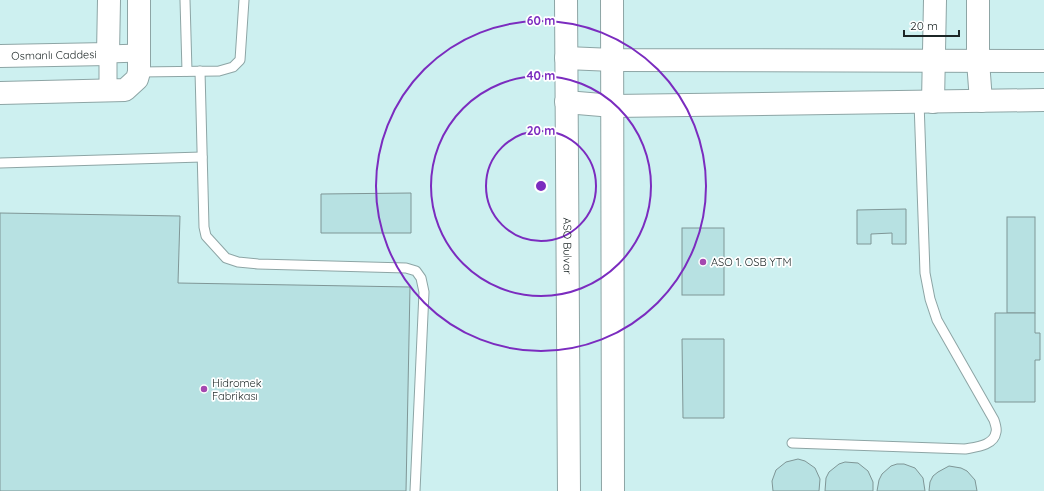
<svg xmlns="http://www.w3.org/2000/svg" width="1044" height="491" viewBox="0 0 1044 491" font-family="Quicksand,sans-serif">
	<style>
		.built { fill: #cdf0f0 }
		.building { fill: #b7e1e2; stroke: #7f9696 }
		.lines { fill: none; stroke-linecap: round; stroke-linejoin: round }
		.lane-casing { stroke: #8da5a5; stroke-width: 11 }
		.street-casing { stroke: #8da5a5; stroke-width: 19 }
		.secondary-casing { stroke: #8da5a5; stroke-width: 24 }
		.lane { stroke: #fff; stroke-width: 9 }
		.street { stroke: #fff; stroke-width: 17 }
		.secondary { stroke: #fff; stroke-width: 22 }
		.ring { fill: none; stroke: #7b2cbf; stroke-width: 2 }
		.poi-dot { fill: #a547b0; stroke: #fff; stroke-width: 1.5 }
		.labels { text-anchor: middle; stroke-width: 3.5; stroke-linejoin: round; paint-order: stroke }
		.street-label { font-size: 11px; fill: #1c2626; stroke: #fff }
		.poi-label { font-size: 11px; fill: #1c2626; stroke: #fff; text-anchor: start }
		.centre { fill: #7b2cbf; stroke: #fff; stroke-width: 2 }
		.ring-label { font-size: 12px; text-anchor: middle; font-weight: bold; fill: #7b2cbf; stroke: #fff; stroke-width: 3.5; stroke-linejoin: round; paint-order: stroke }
	</style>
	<rect width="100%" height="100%" fill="#e1fafa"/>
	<rect class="built" x="0" y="0" width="1044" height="491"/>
	<g class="building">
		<polygon points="411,193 411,233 321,233 321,194"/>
		<polygon points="906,209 906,244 892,244 892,233 871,234 871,244 857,244 857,210"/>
		<polygon points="0,213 180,216 178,283 410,287 406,491 0,491"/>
		<rect x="1007" y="217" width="28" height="96"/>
		<rect x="682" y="228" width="42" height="67"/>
		<polygon points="995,313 1035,313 1035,333 1040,333 1040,360 1035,360 1035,402 995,402"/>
		<polygon points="682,339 724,339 724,418 683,418"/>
		<polygon points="798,459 805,461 815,468 820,479 819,491 773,491 772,481 776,470 786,462"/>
		<polygon points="845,462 858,463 868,471 873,482 873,491 825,491 826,478 829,472 839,464"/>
		<polygon points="897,464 904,464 915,468 923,478 925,491 877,491 879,480 882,474 891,466"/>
		<polygon points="949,466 961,468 967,471 975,480 977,491 929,491 930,482 933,476 938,472"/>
	</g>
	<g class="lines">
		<defs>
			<g id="lane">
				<polyline points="185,0 187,71"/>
				<polyline points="200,71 204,227 206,236 226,258 238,262 258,264 406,268 416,271 421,278 424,292 415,491"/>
				<polyline points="139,72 219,71 233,67 240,60 244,0"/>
				<polyline points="0,163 202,157"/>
				<path d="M 792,443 L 965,449 C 975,447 994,446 996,432 C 997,429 995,423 994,420 L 937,320 L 930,299 L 925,273 L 919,102"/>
			</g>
			<polyline id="street" points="108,91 108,54 139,53"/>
			<g id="secondary">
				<path id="s1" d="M 566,0 L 569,491"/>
				<polyline points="612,0 613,491"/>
				<polyline points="978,0 978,61 981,101"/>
				<path id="s2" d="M 0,56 L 108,54 L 109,0"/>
				<polyline points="566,58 613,60 1044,61"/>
				<polyline points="0,93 125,90 137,79 139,72 139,0"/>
				<polyline points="566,102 613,106 1044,100"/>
				<polyline points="933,102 935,0"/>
			</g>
		</defs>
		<use href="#lane" class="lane-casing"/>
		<use href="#street" class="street-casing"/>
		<use href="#secondary" class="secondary-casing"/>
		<use href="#lane" class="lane"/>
		<use href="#street" class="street"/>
		<use href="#secondary" class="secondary"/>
	</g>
	<g class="ring">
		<circle cx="541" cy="186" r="55"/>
		<circle cx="541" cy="186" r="110"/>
		<circle cx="541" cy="186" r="165"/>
	</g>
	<g class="poi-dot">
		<circle cx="703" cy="262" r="4"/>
		<circle cx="204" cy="389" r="4"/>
	</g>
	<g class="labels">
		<g class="street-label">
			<text dy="4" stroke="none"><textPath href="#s2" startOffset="54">Osmanlı Caddesi</textPath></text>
			<text dy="4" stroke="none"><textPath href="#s1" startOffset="246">ASO Bulvar</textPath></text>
		</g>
		<g class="poi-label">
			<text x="711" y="266">ASO 1. OSB YTM</text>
			<text x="212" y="387">Hidromek<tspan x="212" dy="13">Fabrikası</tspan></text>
		</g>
	</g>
	<circle cx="541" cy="186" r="6" class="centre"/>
	<g class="ring-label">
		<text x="541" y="25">60 m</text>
		<text x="541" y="80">40 m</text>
		<text x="541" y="135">20 m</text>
	</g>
	<path d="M904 30v6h55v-6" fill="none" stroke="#1c2626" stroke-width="2"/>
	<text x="910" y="30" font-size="12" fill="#1c2626" stroke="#ffffff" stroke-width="3" paint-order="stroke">20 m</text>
</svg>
